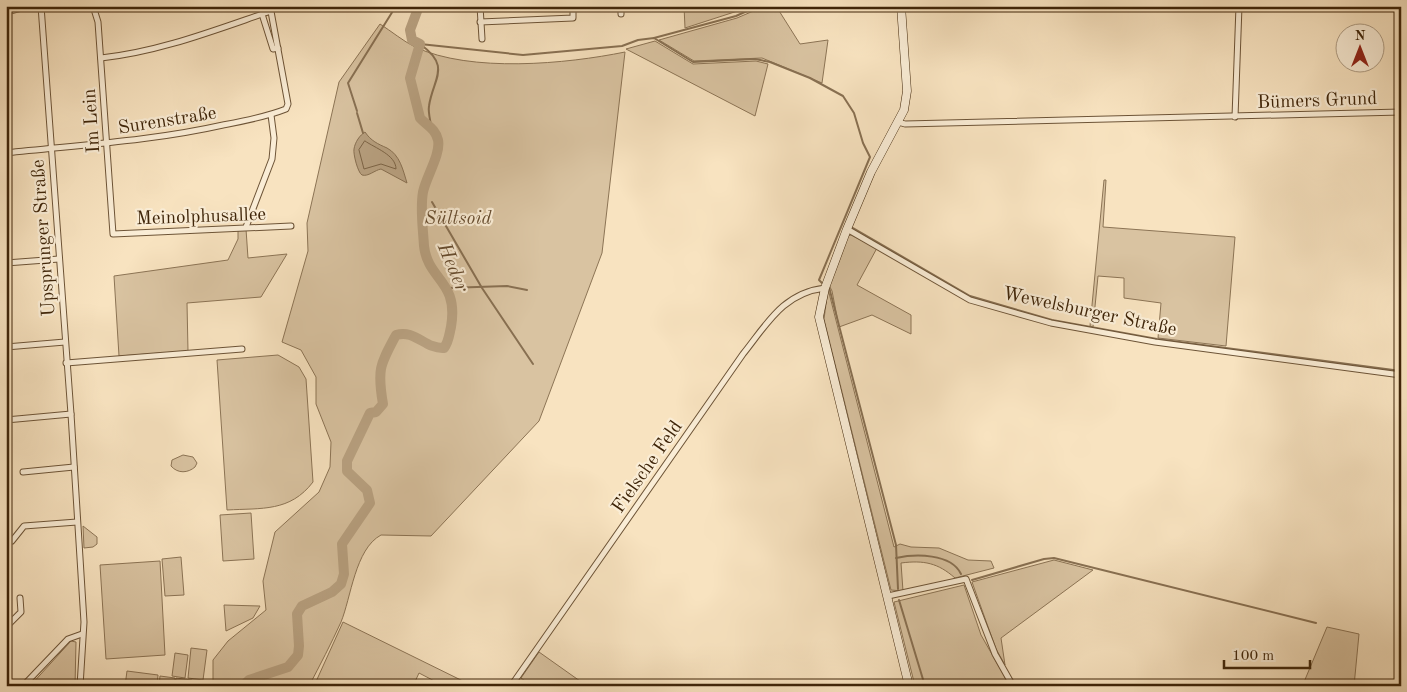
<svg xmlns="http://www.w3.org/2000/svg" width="1407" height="692" viewBox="0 0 1407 692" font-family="'Old Standard TT',serif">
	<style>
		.green { fill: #d9c3a1; stroke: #8c7455 }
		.water { fill: #b9a282; stroke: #887052 }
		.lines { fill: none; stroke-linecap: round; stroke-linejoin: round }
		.shore { stroke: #7c6446; stroke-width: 1 }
		.stream { stroke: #887052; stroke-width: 2 }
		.river { stroke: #b9a282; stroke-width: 10 }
		.street-casing { stroke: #6d5437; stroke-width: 7 }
		.secondary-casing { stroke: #3f2509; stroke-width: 9 }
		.street { stroke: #faedd6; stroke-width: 5 }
		.secondary { stroke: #faedd6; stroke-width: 8 }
		.labels { text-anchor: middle; stroke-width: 4.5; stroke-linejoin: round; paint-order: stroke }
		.street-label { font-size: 19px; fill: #3f2509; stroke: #faedd6 }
		.park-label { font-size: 19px; font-style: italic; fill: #664c2f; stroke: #faedd6 }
		.water-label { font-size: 20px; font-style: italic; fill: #644a2d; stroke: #faedd6 }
	</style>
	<rect width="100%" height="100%" fill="#f8e3c0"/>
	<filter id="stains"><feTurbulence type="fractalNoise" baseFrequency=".004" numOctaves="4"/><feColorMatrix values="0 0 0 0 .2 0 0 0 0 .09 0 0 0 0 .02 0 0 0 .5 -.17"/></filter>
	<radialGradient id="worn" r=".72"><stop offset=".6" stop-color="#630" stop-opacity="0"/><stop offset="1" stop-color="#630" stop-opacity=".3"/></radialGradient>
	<g class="green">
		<polygon points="684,6 753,6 685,28"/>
		<polygon points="765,6 776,6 800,44 828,40 822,83 762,58 694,61 659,40 737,18"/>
		<path d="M 380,24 C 391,31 403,41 415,47 C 471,73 566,64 625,52 L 602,253 L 539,421 L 431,536 L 381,535 C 355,549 351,598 341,622 C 331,644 320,665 309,686 L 213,686 L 213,660 L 228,641 L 266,610 L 263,581 L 275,532 L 319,492 L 330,467 L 331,442 L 316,404 L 316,377 L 301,350 L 282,342 L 308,251 L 307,223 L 339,82 Z"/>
		<polygon points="655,41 693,64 756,61 768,64 755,116 626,49"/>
		<polygon points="1104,180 1106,180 1103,227 1235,237 1226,346 1158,338 1161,303 1124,298 1124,278 1098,276 1093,327 1090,326"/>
		<polygon points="238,229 246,229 248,258 287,254 261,297 187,303 188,351 119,356 114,276 228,260 238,239"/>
		<polygon points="851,235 877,248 857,285 911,315 911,334 872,315 839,327 832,291 829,285 847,236"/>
		<path d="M 828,289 L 894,547 L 900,544 L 911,547 L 939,548 L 968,560 L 991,561 L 994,568 L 955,578 C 938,563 924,560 901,563 L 903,591 L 891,590 L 824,319 Z"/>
		<path d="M 278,355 L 299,367 L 306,379 L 313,482 C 290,512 262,508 227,510 L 217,360 Z"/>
		<path d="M 183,455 L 193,457 L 197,463 L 195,467 C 188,473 178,474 171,466 L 172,460 Z"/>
		<polygon points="251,513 254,559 223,561 220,515"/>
		<polygon points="83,526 97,537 97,544 93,547 84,548"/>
		<polygon points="181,557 184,595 165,596 162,559"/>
		<polygon points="1054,560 1093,570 1001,638 1005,665 996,649 972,582"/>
		<polygon points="160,561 165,655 106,659 100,565"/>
		<polygon points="964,585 981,635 1010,686 915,686 894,602"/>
		<polygon points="224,605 259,606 260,606 253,618 226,631"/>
		<polygon points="343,622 473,686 444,686 419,673 413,686 314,686"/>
		<polygon points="1327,627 1359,634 1354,686 1304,682"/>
		<polygon points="71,641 76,642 75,686 30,686"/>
		<polygon points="191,648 207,650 203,680 188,678"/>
		<polygon points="539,652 587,686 532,686 521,678"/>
		<polygon points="175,653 188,655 185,678 172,676"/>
		<polygon points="127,671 158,675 157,686 125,686"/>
		<polygon points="160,676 175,678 175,686 159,686"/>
		<polygon points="176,678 192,680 191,686 175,686"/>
	</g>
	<path class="water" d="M 365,132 C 371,141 378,144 387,148 C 400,155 403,170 407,183 L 381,169 C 375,170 368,177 362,175 C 358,173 353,154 354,149 C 355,142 360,135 365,132 Z"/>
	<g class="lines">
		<path class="shore" d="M 365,141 C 375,148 396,155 396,169 L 381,164 L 364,169 L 359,150 Z"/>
		<g class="stream">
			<polyline points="654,38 736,16 758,6"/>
			<polyline points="420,44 523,55 622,46 638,40 654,38 693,62 755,59 770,62 810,78 843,96 854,113 863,143 870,157 819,280 822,283"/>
			<path d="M 420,44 C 452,67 433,78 429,106 C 428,112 430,119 431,125"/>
			<polyline points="357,111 348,83 396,6"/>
			<polyline points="357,113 363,133"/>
			<polyline points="432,202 482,288 533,364"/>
			<polyline points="853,228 970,296 1052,320 1157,339 1401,371"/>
			<polyline points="829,287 896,545 898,589"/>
			<polyline points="447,288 507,286 527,290"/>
			<path d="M 896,558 C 915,554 951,553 961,574"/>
			<polyline points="972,580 1044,559 1054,558 1316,623"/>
			<polyline points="899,600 925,686"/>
		</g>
		<path class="river" d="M 243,686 L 249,680 L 288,667 L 298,655 L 299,646 L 297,614 L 302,606 L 332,592 L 341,584 L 344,574 L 342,544 L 370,503 L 367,490 L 347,471 L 347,461 L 370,413 L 376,412 L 383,404 C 377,369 380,365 396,335 C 415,329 425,349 444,348 C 449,341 449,335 451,327 C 459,280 428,281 424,246 C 423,228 420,209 423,192 C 426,177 441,154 438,140 C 435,128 427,126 420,118 L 410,78 L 420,44 L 412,40 L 410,30 L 419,6"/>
		<defs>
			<g id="street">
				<polyline points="41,6 71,414 84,622 80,686"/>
				<polyline points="93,6 98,22 113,234 291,226"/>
				<polyline points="480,6 482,39"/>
				<polyline points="621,6 621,14"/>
				<polyline points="6,12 29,6"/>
				<polyline points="262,14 273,49 278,48"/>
				<polyline points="480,22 573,18 573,6"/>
				<path d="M 101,58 C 159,52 215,30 271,11"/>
				<polyline points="1235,117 1239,6"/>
				<polyline points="898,122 905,124 1401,112"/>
				<path d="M 6,153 C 79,145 152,141 223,125 C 244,121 266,117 286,109 L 288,104 L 270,6"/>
				<polyline points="246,227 272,159 274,138 271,115"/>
				<polyline points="847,229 970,300 1051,323 1155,342 1401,375"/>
				<polyline points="6,263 59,259"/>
				<polyline points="6,347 65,342"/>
				<polyline points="66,363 242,349"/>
				<polyline points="6,420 71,414"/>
				<polyline points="23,472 74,467"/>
				<polyline points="6,502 8,502"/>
				<polyline points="12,541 24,526 77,522"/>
				<polyline points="888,596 966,579 995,654 1013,686"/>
				<polyline points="6,627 21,612 20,598"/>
				<polyline points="23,686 68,639 82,634"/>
				<path d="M 511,686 L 743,354 C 767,324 783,293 825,288"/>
			</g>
			<polyline id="secondary" points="901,6 907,91 904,110 871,172 847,229 825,288 819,317 909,686"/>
		</defs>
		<use href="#street" class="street-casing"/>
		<use href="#secondary" class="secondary-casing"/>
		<use href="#street" class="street"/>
		<use href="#secondary" class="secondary"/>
	</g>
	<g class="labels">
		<g class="street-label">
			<text transform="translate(1317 99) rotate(-2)" y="7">Bümers Grund</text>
			<text transform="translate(167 119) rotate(-9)" y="7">Surenstraße</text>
			<text transform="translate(90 121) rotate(-94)" y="7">Im Lein</text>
			<text transform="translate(201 215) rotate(-2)" y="7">Meinolphusallee</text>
			<text transform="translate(42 238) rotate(-94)" y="7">Upsprunger Straße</text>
			<text transform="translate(1090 310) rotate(12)" y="7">Wewelsburger Straße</text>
			<text transform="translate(646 466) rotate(-55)" y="7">Fielsche Feld</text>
		</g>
		<g class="park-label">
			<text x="458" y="224">Sültsoid</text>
		</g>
		<g class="water-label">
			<text transform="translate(454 267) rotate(67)" y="7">Heder</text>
		</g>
	</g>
	<rect width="1407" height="692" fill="none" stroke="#f8e3c0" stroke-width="25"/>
	<rect x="8" y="8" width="1392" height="677" fill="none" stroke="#3f2509" stroke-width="2.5"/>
	<rect x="12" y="12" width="1382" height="667" fill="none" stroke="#3f2509"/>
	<g transform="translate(1360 48)"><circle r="24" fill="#faedd6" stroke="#af9d84"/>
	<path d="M0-4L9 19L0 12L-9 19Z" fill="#8f2418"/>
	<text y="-8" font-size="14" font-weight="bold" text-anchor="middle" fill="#3f2509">N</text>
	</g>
	<path d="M1224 660v8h86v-8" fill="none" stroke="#3f2509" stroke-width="2.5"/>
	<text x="1232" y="660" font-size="15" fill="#3f2509" stroke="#faedd6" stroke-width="4" paint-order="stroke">100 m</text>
	<rect width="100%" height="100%" filter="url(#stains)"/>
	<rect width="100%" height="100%" fill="url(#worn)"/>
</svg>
